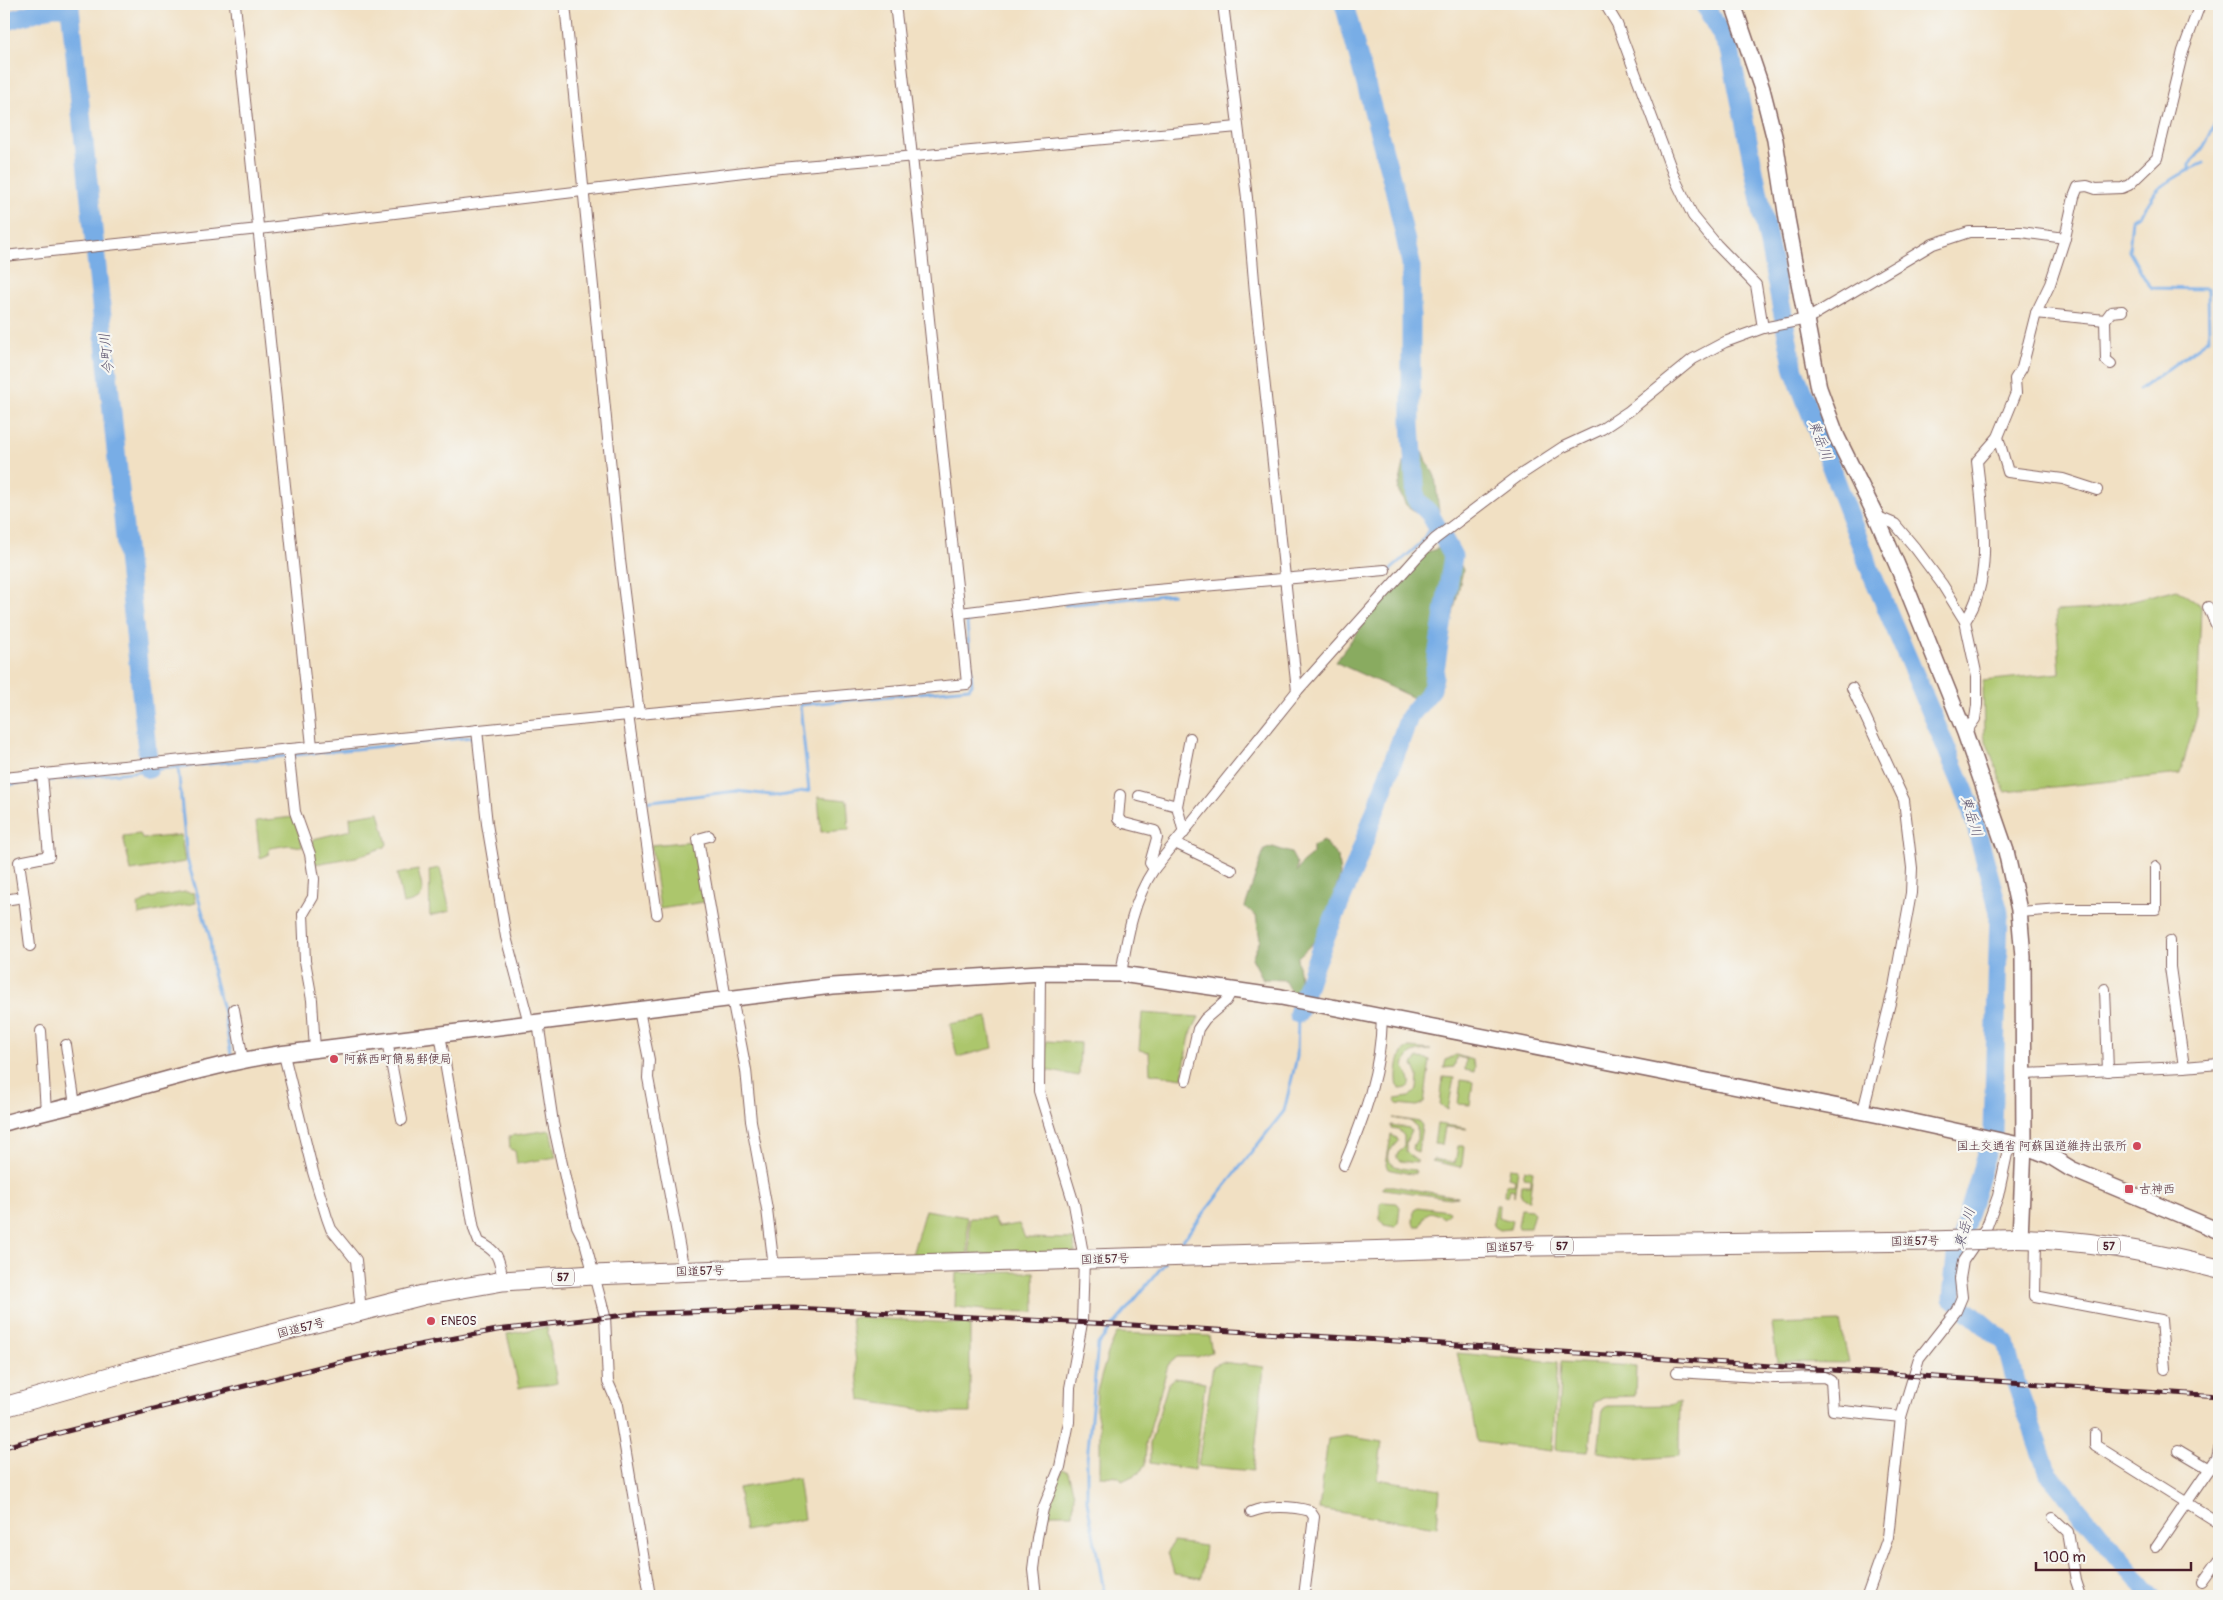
<svg xmlns="http://www.w3.org/2000/svg" width="2223" height="1600" viewBox="0 0 2223 1600" font-family="Pangolin,'Klee One',sans-serif">
	<style>
		.green { fill: #acc66c; stroke: #7b724c }
		.forest { fill: #89ab60; stroke: #6a6546 }
		.lines { fill: none; stroke-linecap: round; stroke-linejoin: round }
		.stream { stroke: #78ade6; stroke-width: 3 }
		.river { stroke: #78ade6; stroke-width: 19 }
		.street-casing { stroke: #846360; stroke-width: 12 }
		.secondary-casing { stroke: #846360; stroke-width: 18 }
		.highway-casing { stroke: #846360; stroke-width: 21 }
		.street { stroke: #fff; stroke-width: 10 }
		.secondary { stroke: #fff; stroke-width: 15 }
		.highway { stroke: #fff; stroke-width: 19 }
		.rail-casing { stroke: #4a1f2b; stroke-width: 5 }
		.rail { stroke: #f6f6f2; stroke-width: 3; stroke-dasharray: 9; stroke-linecap: butt }
		.highway-bridge-casing { stroke: #846360; stroke-width: 21; stroke-linecap: butt }
		.highway-bridge { stroke: #fff; stroke-width: 19 }
		.poi-dot { fill: #d1495b; stroke: #f6f6f2; stroke-width: 2 }
		.labels { text-anchor: middle; stroke-width: 4.5; stroke-linejoin: round; paint-order: stroke }
		.shield { fill: #f6f6f2; stroke: #7e6067; stroke-width: 1 }
		.shield-label { font-size: 11px; font-weight: bold; fill: #4a1f2b }
		.poi-label { font-size: 12px; fill: #4a1f2b; stroke: #f6f6f2; text-anchor: start }
		.street-label { font-size: 12px; fill: #4a1f2b; stroke: #f6f6f2 }
		.water-label { font-size: 14px; font-style: italic; fill: #5a516c; stroke: #f6f6f2 }
	</style>
	<rect width="100%" height="100%" fill="#f6f6f2"/>
	<filter id="ink" filterUnits="userSpaceOnUse"><feTurbulence type="fractalNoise" baseFrequency=".02" numOctaves="2"/><feDisplacementMap in="SourceGraphic" scale="10" xChannelSelector="R" yChannelSelector="G"/><feConvolveMatrix kernelMatrix="1 2 1 2 8 2 1 2 1" color-interpolation-filters="sRGB"/></filter>
	<filter id="wash" filterUnits="userSpaceOnUse"><feTurbulence type="fractalNoise" baseFrequency=".0096" numOctaves="4" result="noise"/><feDisplacementMap in="SourceGraphic" scale="20" xChannelSelector="R" yChannelSelector="G"/><feGaussianBlur stdDeviation="1.12" result="paint"/><feColorMatrix in="noise" values="0 0 0 0 0 0 0 0 0 0 0 0 0 0 0 0 0 1.4 0 .05"/><feComposite in="paint" operator="in"/></filter>
	<g filter="url(#wash)">
		<rect width="100%" height="100%" fill="#f1e0c3"/>
		<g class="green">
			<polygon points="2177,589 2201,606 2197,716 2180,774 2005,792 1984,735 1983,681 2060,673 2056,611 2097,609"/>
			<polygon points="818,797 847,800 849,830 821,832"/>
			<polygon points="379,812 387,844 385,847 356,857 315,864 311,845 313,839 351,830 350,817"/>
			<polygon points="294,817 303,847 289,845 270,848 268,855 260,858 256,821"/>
			<polygon points="140,834 142,839 181,835 185,862 131,871 123,836"/>
			<polygon points="694,841 704,902 660,909 651,845"/>
			<path d="M 440,868 L 450,911 L 430,916 C 429,914 430,878 429,870 Z"/>
			<path d="M 418,870 C 423,892 428,900 403,904 L 397,874 Z"/>
			<polygon points="185,892 194,893 196,903 139,915 138,905 150,898"/>
			<polygon points="1142,1013 1199,1017 1190,1035 1182,1078 1150,1073 1149,1052 1139,1050"/>
			<polygon points="987,1017 993,1048 957,1057 950,1024"/>
			<polygon points="1046,1041 1080,1043 1079,1076 1044,1070"/>
			<path d="M 1409,1048 L 1431,1050 C 1417,1051 1407,1051 1404,1067 C 1408,1077 1418,1089 1399,1089 C 1395,1083 1397,1060 1402,1053 C 1403,1051 1406,1049 1409,1048 Z"/>
			<polygon points="1456,1055 1472,1060 1475,1066 1474,1072 1465,1070 1466,1059 1457,1057 1454,1067 1444,1068 1446,1060"/>
			<polygon points="1418,1058 1427,1059 1430,1061 1424,1103 1417,1106 1397,1104 1395,1099 1409,1097 1417,1089 1418,1076 1413,1064"/>
			<polygon points="1443,1077 1454,1078 1448,1110 1440,1105"/>
			<polygon points="1461,1080 1473,1082 1470,1105 1458,1104"/>
			<polygon points="1393,1118 1420,1122 1422,1126 1418,1152 1413,1150 1412,1148 1417,1139 1417,1127 1410,1121"/>
			<polygon points="1437,1124 1466,1128 1467,1129 1445,1127 1442,1145 1434,1144"/>
			<polygon points="1391,1125 1409,1128 1411,1131 1406,1142 1406,1152 1417,1160 1417,1163 1400,1161 1397,1158 1397,1154 1404,1147 1404,1136 1398,1129 1391,1128"/>
			<polygon points="550,1130 556,1157 517,1164 515,1151 510,1149 509,1136"/>
			<path d="M 1391,1135 L 1397,1138 L 1398,1141 C 1396,1144 1392,1147 1390,1151 C 1383,1167 1404,1169 1415,1170 L 1416,1173 L 1411,1174 L 1388,1169 L 1386,1165 Z"/>
			<polygon points="1458,1146 1464,1146 1462,1165 1460,1167 1432,1161 1433,1159 1455,1163"/>
			<polygon points="1510,1168 1518,1169 1514,1197 1514,1190 1510,1189 1508,1196 1505,1195 1506,1184 1514,1185 1515,1179 1508,1177"/>
			<polygon points="1525,1169 1533,1171 1529,1200 1524,1199 1521,1195 1522,1185 1530,1185 1530,1178 1523,1177"/>
			<polygon points="1384,1186 1393,1186 1458,1197 1450,1198 1384,1189 1382,1188"/>
			<polygon points="1383,1202 1397,1203 1400,1207 1398,1224 1395,1227 1384,1225 1380,1219 1380,1204"/>
			<polygon points="1496,1205 1499,1205 1498,1217 1512,1221 1510,1229 1500,1230 1495,1227 1493,1223"/>
			<path d="M 1418,1207 L 1448,1211 L 1449,1213 L 1444,1218 C 1431,1210 1426,1209 1421,1226 L 1415,1226 L 1413,1223 L 1414,1209 Z"/>
			<polygon points="1521,1209 1531,1210 1534,1213 1530,1228 1519,1228 1518,1226"/>
			<polygon points="925,1210 967,1217 968,1254 912,1255"/>
			<polygon points="969,1218 992,1218 998,1227 1019,1224 1025,1238 1074,1239 1075,1252 970,1255"/>
			<polygon points="1034,1272 1035,1312 993,1311 955,1307 956,1273"/>
			<polygon points="851,1317 970,1324 970,1413 943,1413 860,1400"/>
			<polygon points="1840,1322 1849,1363 1777,1362 1772,1324"/>
			<path d="M 547,1327 L 557,1383 C 544,1387 532,1384 519,1388 L 507,1334 Z"/>
			<polygon points="1117,1333 1209,1336 1212,1352 1197,1357 1177,1357 1168,1365 1146,1444 1145,1464 1141,1472 1122,1481 1119,1477 1100,1476 1100,1430 1096,1410 1097,1391 1108,1353"/>
			<polygon points="1457,1353 1558,1362 1552,1451 1477,1442 1469,1397"/>
			<polygon points="1222,1362 1264,1367 1253,1471 1198,1466 1213,1366"/>
			<polygon points="1561,1362 1636,1366 1635,1396 1605,1397 1594,1403 1590,1449 1588,1452 1556,1450"/>
			<polygon points="1175,1378 1205,1382 1195,1470 1150,1463 1150,1444 1168,1384"/>
			<polygon points="1680,1401 1679,1456 1641,1459 1598,1452 1603,1409 1607,1406 1671,1405"/>
			<polygon points="1346,1436 1382,1442 1377,1479 1440,1489 1437,1527 1319,1509 1328,1439"/>
			<polygon points="1062,1469 1068,1472 1074,1494 1073,1514 1048,1514"/>
			<polygon points="798,1478 804,1519 745,1531 738,1488"/>
			<polygon points="1173,1542 1205,1546 1201,1578 1174,1574 1168,1552"/>
		</g>
		<g class="forest">
			<polygon points="1411,432 1435,476 1440,521 1463,570 1439,676 1414,698 1335,662 1414,556 1446,546 1433,524 1406,505 1398,490"/>
			<polygon points="1324,841 1338,857 1340,876 1320,936 1297,958 1300,978 1297,994 1292,994 1284,980 1263,979 1252,958 1260,940 1256,916 1245,907 1264,850 1273,847 1291,853 1297,864 1297,872 1302,863 1313,854 1313,846"/>
		</g>
		<g class="lines">
			<g class="stream">
				<path d="M 2190,170 L 2190,163 C 2203,152 2217,125 2219,108"/>
				<path d="M 2139,390 L 2209,339 L 2208,289 L 2152,288 L 2146,281 L 2129,251 L 2132,219 C 2151,209 2147,199 2160,188 C 2174,177 2188,170 2204,163"/>
				<polyline points="1386,574 1421,543 1429,529"/>
				<polyline points="1065,605 1173,594"/>
				<polyline points="178,767 187,859 210,938 213,974 224,1013 231,1055"/>
				<polyline points="4,785 472,737 474,742"/>
				<polyline points="643,802 737,791 779,796 809,791 800,705 969,688 972,684 967,623 973,616 982,615"/>
				<polyline points="1175,1250 1284,1111 1297,1057 1298,1014"/>
				<polyline points="1105,1596 1087,1501 1087,1460 1098,1344 1165,1263"/>
			</g>
			<g class="river">
				<polyline points="1704,4 1730,50 1794,370 1871,572 1969,801 1999,912 1993,1131 1956,1255 1952,1298 2006,1343 2016,1383 2048,1473 2151,1596"/>
				<polyline points="4,22 53,7 70,7 149,769"/>
				<polyline points="1298,1014 1313,968 1356,864 1409,717 1432,689 1453,556 1430,514 1416,499 1411,423 1411,264 1394,188 1344,4"/>
			</g>
		</g>
	</g>
	<g filter="url(#ink)">
		<g class="lines">
			<defs>
				<g id="street">
					<polyline points="235,4 312,746"/>
					<polyline points="565,4 620,560 639,714"/>
					<path d="M 895,4 C 919,207 937,410 960,613"/>
					<polyline points="1223,4 1247,198 1255,293 1297,691"/>
					<polyline points="1605,4 1617,24 1675,179 1693,216 1717,245 1756,285 1763,328"/>
					<polyline points="4,256 259,229 770,169 1238,127"/>
					<polyline points="2036,313 2105,320 2111,312 2122,311"/>
					<polyline points="2105,320 2106,360 2111,364"/>
					<polyline points="1998,437 2008,472 2063,479 2097,490"/>
					<polyline points="1876,516 1895,524 1916,549 1942,584 1965,621 1977,677 1977,705 1975,719 1965,733"/>
					<polyline points="2208,607 2219,631"/>
					<path d="M 1965,621 C 1995,580 1982,509 1977,461 L 1998,437 L 2016,393 L 2015,379 L 2022,368 L 2036,313 L 2050,284 L 2065,238 L 2074,197 L 2078,187 L 2087,186 L 2096,189 L 2122,188 L 2129,185 L 2157,158 L 2183,51 L 2200,4"/>
					<polyline points="1852,688 1904,800 1912,868 1911,893 1894,987 1863,1111"/>
					<polyline points="628,715 657,914"/>
					<polyline points="477,730 487,824 506,937 529,1023"/>
					<polyline points="288,749 295,812 310,854 314,879 313,897 303,914 305,961 312,1000 315,1050"/>
					<polyline points="4,778 628,715 967,684 960,613 1123,593 1385,570"/>
					<polyline points="1120,795 1118,819 1124,823 1155,831 1157,838 1150,863 1154,869"/>
					<polyline points="1139,796 1177,806"/>
					<polyline points="1184,833 1177,806 1190,738"/>
					<polyline points="709,836 698,839 726,999"/>
					<polyline points="1175,843 1232,870"/>
					<polyline points="24,897 30,946"/>
					<polyline points="4,900 24,897 19,862 49,856 42,774"/>
					<polyline points="2019,912 2060,909 2156,909 2156,867"/>
					<path d="M 1121,974 C 1127,938 1133,900 1154,869 L 1297,691 L 1417,557 L 1435,539 L 1517,477 L 1563,447 L 1602,429 L 1629,411 L 1693,359 L 1725,342 L 1763,328 L 1807,319 L 1933,244 L 1969,232 L 2021,232 L 2065,238"/>
					<polyline points="2105,989 2108,1071"/>
					<polyline points="732,998 746,1070 751,1121 767,1209 774,1268"/>
					<polyline points="234,1009 243,1060"/>
					<polyline points="639,1010 649,1060 648,1078 684,1271"/>
					<polyline points="538,1022 553,1123 566,1182 577,1226 585,1242 605,1316 608,1382 618,1405 650,1596"/>
					<polyline points="41,1031 46,1112"/>
					<path d="M 440,1034 L 474,1229 L 479,1242 C 500,1252 499,1260 503,1281"/>
					<polyline points="387,1041 402,1120"/>
					<polyline points="66,1045 75,1105"/>
					<polyline points="284,1055 313,1172 327,1218 331,1229 356,1260 361,1312"/>
					<polyline points="2184,1067 2219,1064"/>
					<polyline points="2024,1074 2184,1067 2170,967 2170,941"/>
					<polyline points="1186,1080 1198,1029 1205,1019 1226,1001 1232,990"/>
					<path d="M 1344,1165 C 1365,1116 1381,1070 1382,1017"/>
					<polyline points="2036,1239 2035,1296 2161,1320 2165,1369"/>
					<polyline points="1677,1372 1775,1378 1824,1377 1831,1381 1833,1410 1901,1417"/>
					<polyline points="2095,1434 2095,1445 2219,1523"/>
					<polyline points="2178,1450 2210,1469"/>
					<path d="M 1251,1512 C 1268,1505 1293,1506 1310,1511 L 1314,1517 L 1304,1596"/>
					<polyline points="2053,1518 2068,1532 2076,1581 2081,1596"/>
					<polyline points="2156,1547 2217,1458 2219,1449"/>
					<polyline points="2203,1582 2219,1560"/>
					<polyline points="1036,1596 1033,1569 1037,1538 1043,1509 1060,1467 1069,1422 1070,1388 1082,1323 1084,1259 1074,1204 1039,1091 1040,973"/>
					<polyline points="1867,1596 1888,1537 1901,1417 1919,1358 1956,1311 1962,1297 1960,1279 1963,1261 1987,1226 1998,1196 2007,1154 2014,1143"/>
				</g>
				<g id="secondary">
					<polyline points="1733,4 1762,89 1775,140 1787,219 1819,388 1837,437 1876,516 1903,579 1965,733 2006,851 2019,910 2023,957 2024,1146 2020,1238"/>
					<path d="M 4,1123 C 32,1115 61,1109 89,1101 C 152,1084 214,1064 279,1054 L 832,986 L 1040,973 L 1121,974 L 1281,997 L 1900,1119 L 2024,1146 L 2050,1156 L 2071,1169 L 2219,1231"/>
				</g>
				<g id="highway">
					<path d="M 1997,1239 C 2072,1236 2146,1251 2219,1269"/>
					<polyline points="4,1407 130,1371 423,1295 503,1281 593,1275 774,1268 1535,1246 1930,1241"/>
				</g>
			</defs>
			<use href="#street" class="street-casing"/>
			<use href="#secondary" class="secondary-casing"/>
			<use href="#highway" class="highway-casing"/>
			<use href="#street" class="street"/>
			<use href="#secondary" class="secondary"/>
			<use href="#highway" class="highway"/>
			<defs>
				<polyline id="rail" points="4,1447 320,1367 393,1350 497,1330 634,1314 793,1308 1132,1325 1413,1342 2219,1396"/>
			</defs>
			<use href="#rail" class="rail-casing"/>
			<use href="#rail" class="rail"/>
			<defs>
				<polyline id="highway-bridge" points="1930,1241 1997,1239"/>
			</defs>
			<use href="#highway-bridge" class="highway-bridge-casing"/>
			<use href="#highway-bridge" class="highway-bridge"/>
		</g>
	</g>
	<g class="poi-dot">
		<circle cx="334" cy="1059" r="5"/>
		<circle cx="2137" cy="1146" r="5"/>
		<rect x="2124" y="1184" width="10" height="10" rx="2.5"/>
		<circle cx="431" cy="1321" r="5"/>
	</g>
	<g class="labels">
		<g class="shield">
			<rect x="1551" y="1237.5" width="22" height="17" rx="4"/>
			<rect x="2098" y="1237.5" width="22" height="17" rx="4"/>
			<rect x="552" y="1268.5" width="22" height="17" rx="4"/>
		</g>
		<g class="shield-label">
			<text x="1562" y="1250">57</text>
			<text x="2109" y="1250">57</text>
			<text x="563" y="1281">57</text>
		</g>
		<g class="poi-label">
			<text x="344" y="1063">阿蘇西町簡易郵便局</text>
			<text x="2127" y="1150" text-anchor="end">国土交通省 阿蘇国道維持出張所</text>
			<text x="2139" y="1193">古神西</text>
			<text x="441" y="1325">ENEOS</text>
		</g>
		<g class="street-label">
			<text transform="translate(1915 1241) rotate(-1)" y="4">国道57号</text>
			<text transform="translate(1510 1247) rotate(-2)" y="4">国道57号</text>
			<text transform="translate(1105 1259) rotate(-2)" y="4">国道57号</text>
			<text transform="translate(700 1271) rotate(-2)" y="4">国道57号</text>
			<text transform="translate(301 1328) rotate(-14)" y="4">国道57号</text>
		</g>
		<g class="water-label">
			<text transform="translate(106 354) rotate(-96)" y="5">今町川</text>
			<text transform="translate(1821 440) rotate(69)" y="5">東岳川</text>
			<text transform="translate(1972 816) rotate(73)" y="5">東岳川</text>
			<text transform="translate(1964 1228) rotate(-73)" y="5">東岳川</text>
		</g>
	</g>
	<rect width="2223" height="1600" fill="none" stroke="#f6f6f2" stroke-width="20"/>
	<path d="M2036 1562v8h155v-8" fill="none" stroke="#4a1f2b" stroke-width="2.5"/>
	<text x="2043" y="1562" font-size="15" fill="#4a1f2b" stroke="#f6f6f2" stroke-width="4" paint-order="stroke">100 m</text>
</svg>
